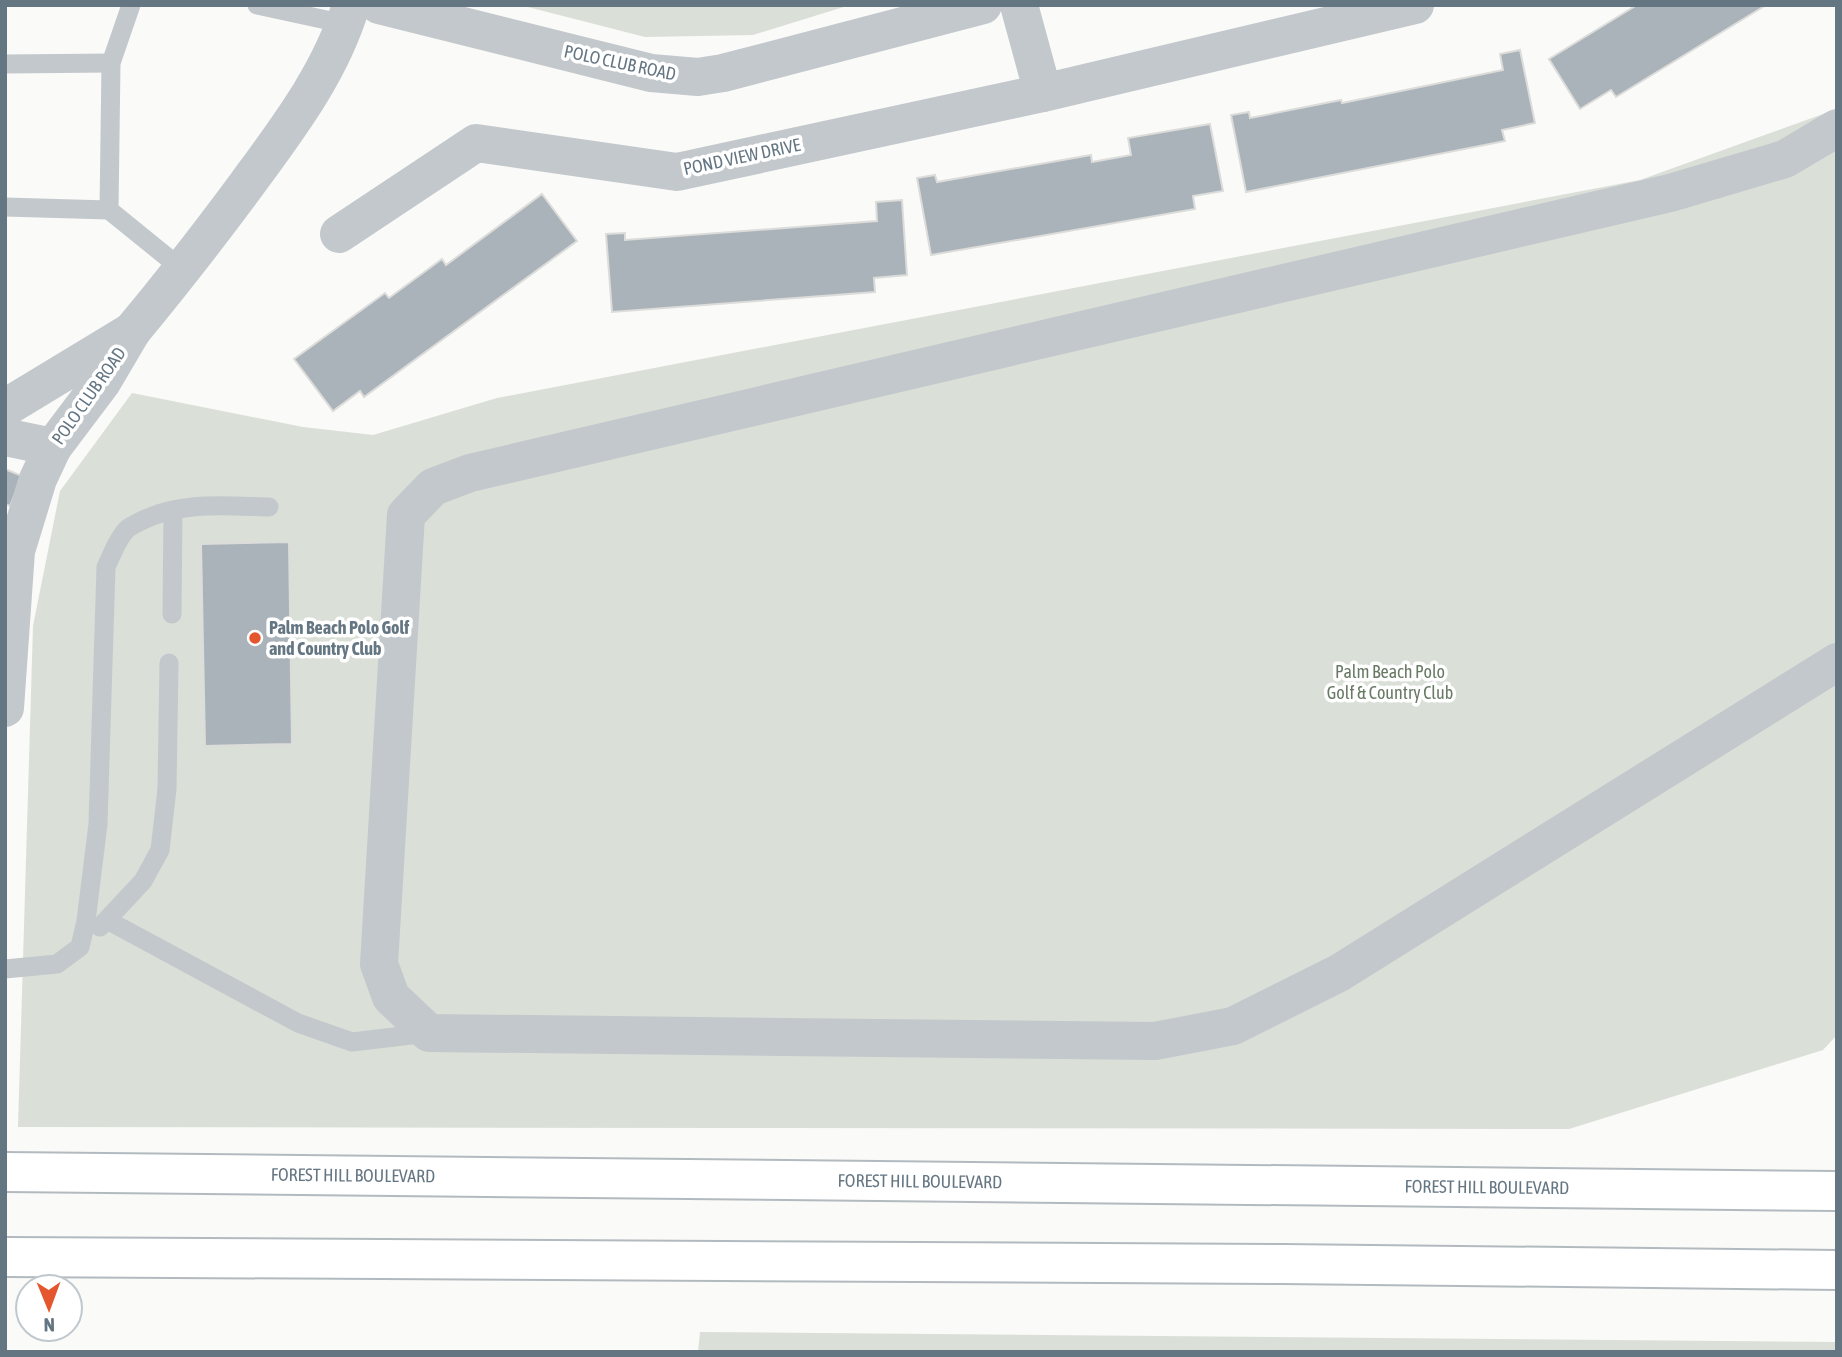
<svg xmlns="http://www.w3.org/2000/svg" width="1842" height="1357" viewBox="0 0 1842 1357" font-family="'Asap Condensed',sans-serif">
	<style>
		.green { fill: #dadfd7 }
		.building { fill: #aab3b9; stroke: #dcdcda; stroke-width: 2 }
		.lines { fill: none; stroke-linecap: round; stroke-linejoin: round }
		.secondary-casing { stroke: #b3babf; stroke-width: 42 }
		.lane { stroke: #c3c8cc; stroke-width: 19 }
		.street { stroke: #c3c8cc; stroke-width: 38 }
		.secondary { stroke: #fff; stroke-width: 38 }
		.poi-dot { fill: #e4572e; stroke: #fff; stroke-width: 2.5 }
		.labels { text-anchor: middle; stroke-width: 7; stroke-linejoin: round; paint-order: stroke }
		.street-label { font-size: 18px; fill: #657683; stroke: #fff }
		.poi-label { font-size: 18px; font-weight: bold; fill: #657683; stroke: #fff; text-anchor: start }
		.park-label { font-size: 18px; fill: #687a64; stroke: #fff }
	</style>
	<rect width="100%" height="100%" fill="#fafaf8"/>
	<g class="green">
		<polygon points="520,5 850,5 753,35 645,37"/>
		<polygon points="1837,109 1837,1035 1823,1050 1569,1129 18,1127 33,626 60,491 132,393 303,427 373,435 497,398 1640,180"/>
		<polygon points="700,1332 1837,1342 1837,1352 698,1352"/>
	</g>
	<g class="building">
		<polygon points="1637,5 1766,5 1616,97 1611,90 1580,109 1549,59"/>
		<polygon points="1520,50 1535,123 1502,130 1505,141 1246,192 1231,115 1249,112 1250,118 1341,100 1342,103 1503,70 1500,54"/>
		<polygon points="1210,124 1223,191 1193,196 1195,209 931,255 917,178 935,175 937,182 1091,155 1092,162 1131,155 1128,138"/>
		<polygon points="542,194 577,241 364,397 360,391 333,411 294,359 385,293 389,298 442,259 446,265"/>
		<polygon points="902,200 907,275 874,278 875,292 612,312 606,234 625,233 625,240 877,221 876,202"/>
		<polygon points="5,469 22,476 10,506 5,504"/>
		<polygon points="289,542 292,744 205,746 201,544"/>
	</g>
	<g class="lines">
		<defs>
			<g id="secondary">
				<path id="s1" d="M 5,1172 L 1837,1191"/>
				<polyline points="5,1257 1283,1264 1837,1270"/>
			</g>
		</defs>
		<use href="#secondary" class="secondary-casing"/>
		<g class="lane">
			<polyline points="131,5 111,63 109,210 183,270"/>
			<polyline points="257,5 345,24"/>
			<polyline points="5,64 111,63"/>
			<polyline points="5,207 109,210"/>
			<polyline points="172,614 173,510"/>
			<polyline points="107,920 298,1023 352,1042 428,1033"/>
			<polyline points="100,927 143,881 160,850 167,789 169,663"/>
			<path d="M 5,969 L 57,964 L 80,947 L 86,921 L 98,824 L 106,567 C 112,555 117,539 127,529 C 131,526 137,523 141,521 C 181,501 226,506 269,507"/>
		</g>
		<g class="street">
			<polyline points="379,5 651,73 698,77 723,73 983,5"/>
			<polyline points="1019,5 1043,93 1415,5"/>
			<polyline points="1837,128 1785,159 1670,193 470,473 433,487 406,515 379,964 391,997 429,1033 1155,1041 1233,1026 1339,973 1837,662"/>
			<polyline points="339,234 476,143 677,172 1043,93"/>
			<path d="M 132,331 C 172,283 210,234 247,184 C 288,128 331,72 351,5"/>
			<polyline points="5,408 132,331 102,382 53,447 38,479 16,551 5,708"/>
			<polyline points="5,437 53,447"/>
		</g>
		<use href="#secondary" class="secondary"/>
	</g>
	<circle class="poi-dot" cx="255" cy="638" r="7"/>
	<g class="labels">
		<g class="street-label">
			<text transform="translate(620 63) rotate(12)" y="6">POLO CLUB ROAD</text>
			<text transform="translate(742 157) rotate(-12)" y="6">POND VIEW DRIVE</text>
			<text transform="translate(89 396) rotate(-55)" y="6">POLO CLUB ROAD</text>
			<text dy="6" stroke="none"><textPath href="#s1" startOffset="348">FOREST HILL BOULEVARD</textPath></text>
			<text dy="6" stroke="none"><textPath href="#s1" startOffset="915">FOREST HILL BOULEVARD</textPath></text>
			<text dy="6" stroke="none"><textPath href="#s1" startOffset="1482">FOREST HILL BOULEVARD</textPath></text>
		</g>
		<g class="poi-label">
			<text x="269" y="634">Palm Beach Polo Golf<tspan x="269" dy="21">and Country Club</tspan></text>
		</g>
		<g class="park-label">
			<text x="1390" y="678">Palm Beach Polo<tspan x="1390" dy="21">Golf &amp; Country Club</tspan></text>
		</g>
	</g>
	<rect width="1842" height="1357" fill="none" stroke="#657683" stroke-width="14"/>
	<g transform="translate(49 1308) rotate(179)"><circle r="33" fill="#ffffff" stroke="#c1c8cd" stroke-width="2"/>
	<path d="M0-5L12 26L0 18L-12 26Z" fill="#e4572e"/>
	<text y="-10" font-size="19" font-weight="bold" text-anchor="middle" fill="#657683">N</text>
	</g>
</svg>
